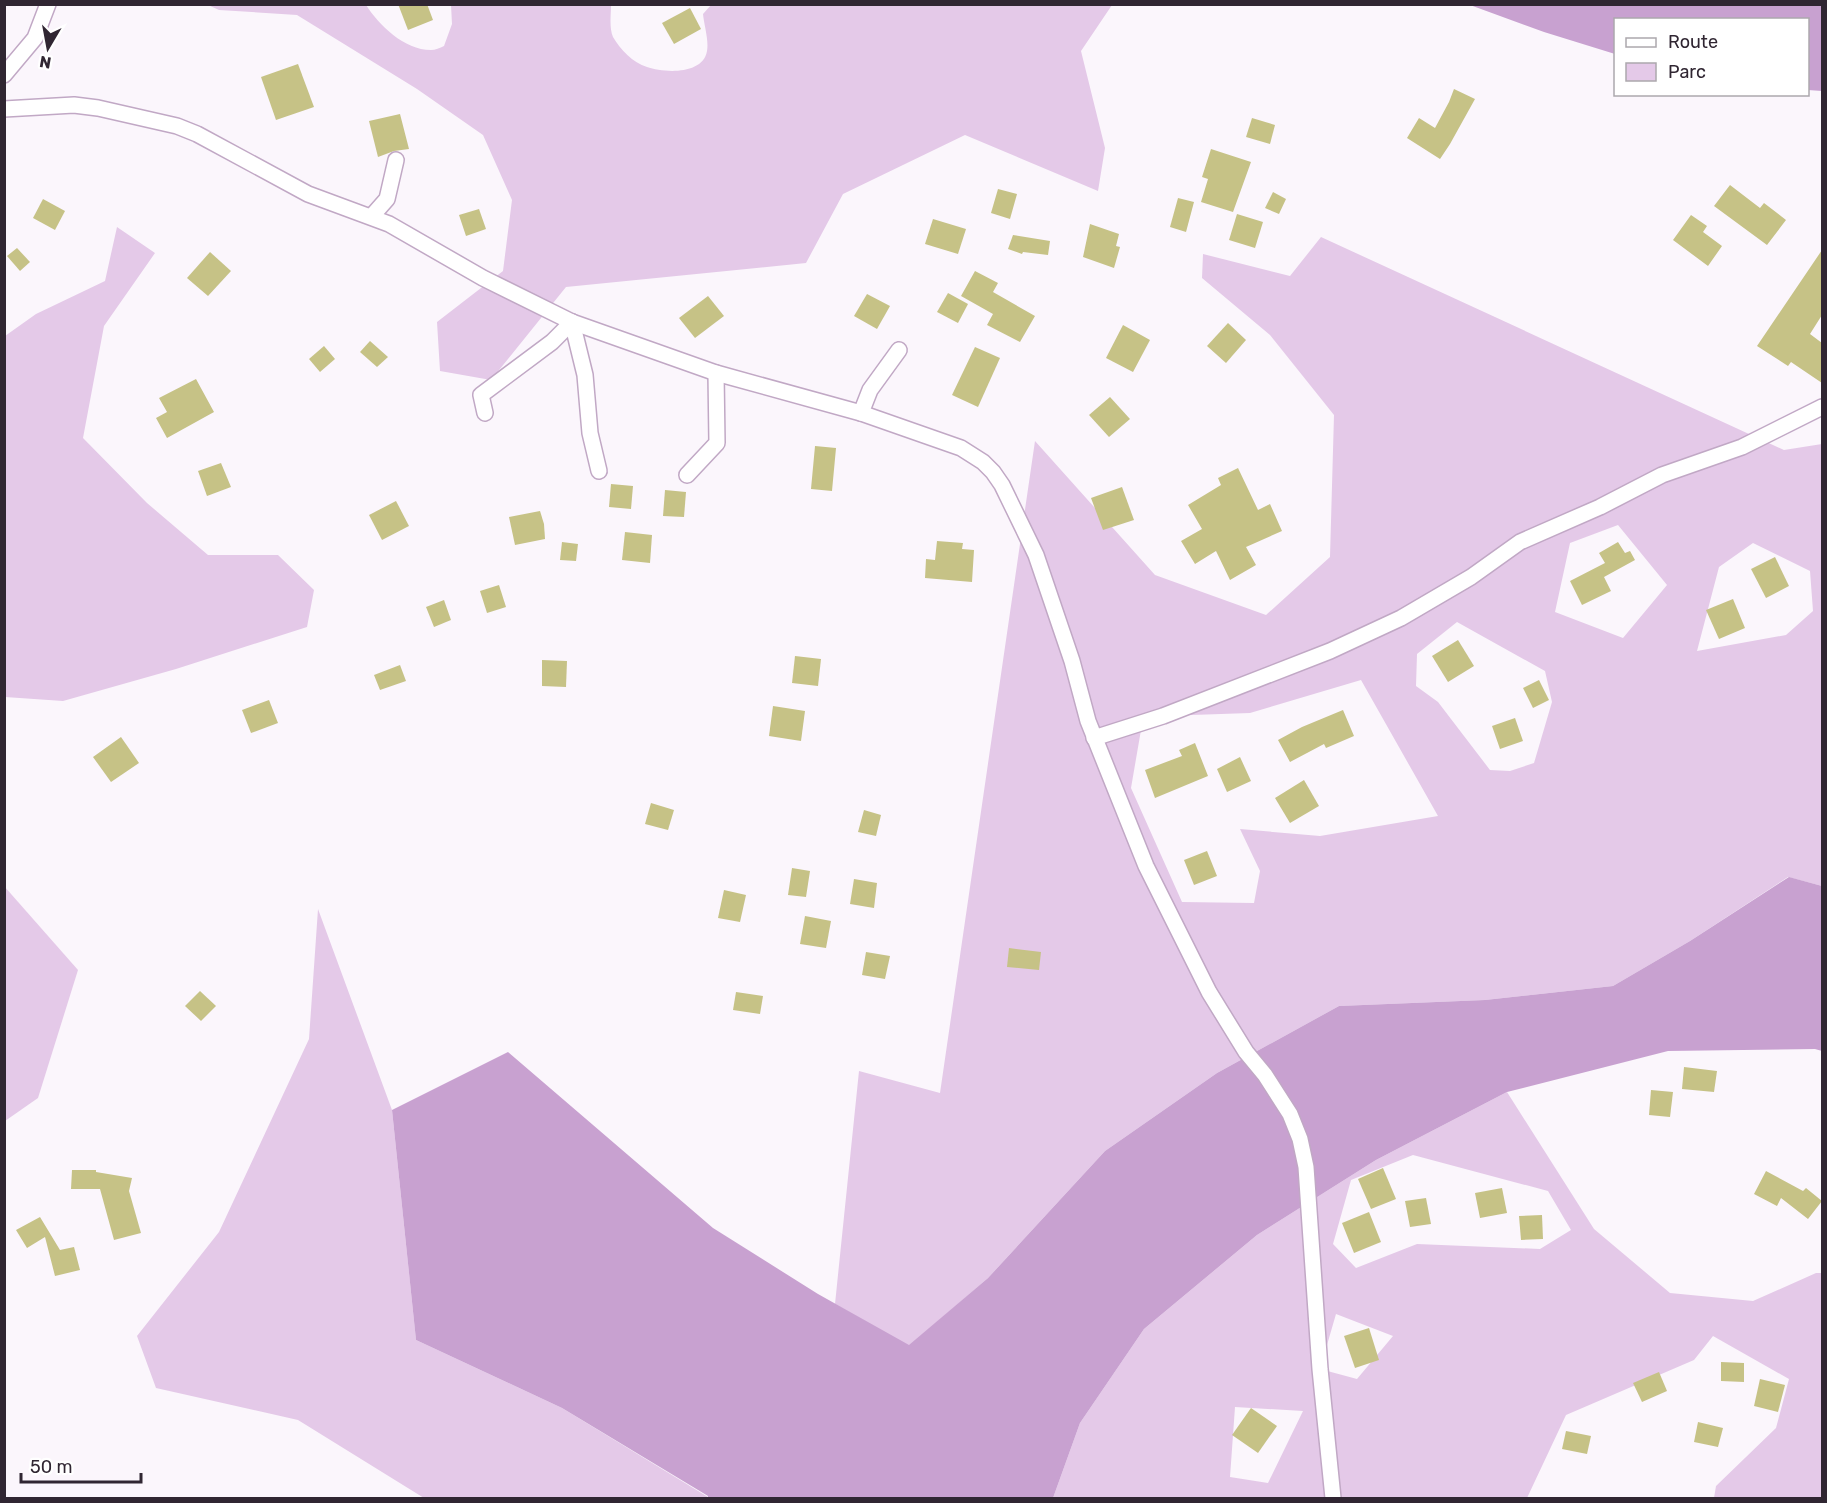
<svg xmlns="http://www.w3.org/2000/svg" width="1827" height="1503" viewBox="0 0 1827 1503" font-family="Rubik,sans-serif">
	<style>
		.green { fill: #e4c9e8; fill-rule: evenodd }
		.forest { fill: #c8a1d0 }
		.building { fill: #c6c286 }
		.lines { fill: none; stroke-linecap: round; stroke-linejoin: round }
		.street-casing { stroke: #c1a8c5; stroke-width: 18 }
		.street { stroke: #fff; stroke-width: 15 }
	</style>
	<rect width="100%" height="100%" fill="#fbf6fc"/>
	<g class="green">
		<path d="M 208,5 L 366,5 C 379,25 404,50 431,50 C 435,50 440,48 444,46 L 452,24 L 451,5 L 611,5 C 611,14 609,28 613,37 C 620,49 633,63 647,67 C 664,73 703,75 707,51 C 709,40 704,25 703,14 L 711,5 L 1112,5 L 1081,51 L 1105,148 L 1098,191 L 965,135 L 843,194 L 806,263 L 566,287 L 491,380 L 440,371 L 437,322 L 503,271 L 512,200 L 483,135 L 417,89 L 297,15 L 219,10 Z"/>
		<polygon points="117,227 155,253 104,326 83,438 147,503 208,555 278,555 314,590 307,627 176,669 63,701 5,697 5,336 36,314 105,281"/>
		<path d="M 1321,237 L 1784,450 L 1822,444 L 1822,886 L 1788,877 L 1690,941 L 1613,986 L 1485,1000 L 1339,1006 L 1217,1073 L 1105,1151 L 988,1278 L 909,1346 L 835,1304 L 859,1071 L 940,1093 L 1035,441 L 1155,575 L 1266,615 L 1330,557 L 1334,415 L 1270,335 L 1202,278 L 1203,254 L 1290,276 ZM 1618,525 L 1667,585 L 1623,638 L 1555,612 L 1570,543 ZM 1753,543 L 1810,571 L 1813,611 L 1786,635 L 1697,651 L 1719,567 ZM 1457,622 L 1545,671 L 1552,702 L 1534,763 L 1510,771 L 1490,770 L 1438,702 L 1416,686 L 1417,654 ZM 1361,680 L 1438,816 L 1320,836 L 1240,829 L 1260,871 L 1254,903 L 1182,902 L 1131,788 L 1141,730 L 1163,716 L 1250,713 Z"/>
		<polygon points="4,886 78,970 38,1098 5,1121"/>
		<polygon points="318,909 392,1110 416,1340 562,1408 708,1497 708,1498 424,1498 298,1420 156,1388 137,1336 219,1232 309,1039"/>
		<path d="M 1507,1092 L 1594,1229 L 1670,1293 L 1753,1301 L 1816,1273 L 1822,1273 L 1822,1498 L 1714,1498 L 1716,1486 L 1776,1428 L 1789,1379 L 1713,1336 L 1694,1360 L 1566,1415 L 1527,1498 L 1053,1498 L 1080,1423 L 1144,1329 L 1257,1235 L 1376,1160 ZM 1413,1155 L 1548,1191 L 1571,1230 L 1540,1249 L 1417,1244 L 1356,1268 L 1333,1244 L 1351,1180 ZM 1336,1314 L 1393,1336 L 1357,1379 L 1320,1369 ZM 1235,1407 L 1303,1411 L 1268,1483 L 1230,1477 Z"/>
	</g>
	<g class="forest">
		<polygon points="1806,5 1810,6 1822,5 1822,91 1808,90 1808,20 1616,20 1615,54 1544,32 1470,5"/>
		<polygon points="1789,877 1822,886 1822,1051 1815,1049 1668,1051 1507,1092 1376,1160 1257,1235 1144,1329 1080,1423 1053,1498 708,1498 708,1496 562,1408 416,1340 392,1110 508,1052 713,1228 818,1294 909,1345 988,1278 1105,1151 1217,1073 1339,1006 1485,1000 1613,986 1690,941"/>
	</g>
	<g class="building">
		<polygon points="398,4 427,4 433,20 408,30"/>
		<polygon points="690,8 701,29 674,44 662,23"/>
		<polygon points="298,64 314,107 276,120 261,77"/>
		<polygon points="1454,89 1475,99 1450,144 1440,159 1407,138 1419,118 1435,128 1449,102"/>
		<polygon points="400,114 409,149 394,151 378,157 369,121"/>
		<polygon points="1252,118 1275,125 1270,144 1246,137"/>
		<polygon points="1211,149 1251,162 1233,212 1201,202 1208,179 1202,177"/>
		<polygon points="1730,185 1760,208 1764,203 1786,220 1767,245 1714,206"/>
		<polygon points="998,189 1017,194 1010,219 991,213"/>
		<polygon points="1273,192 1286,199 1279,214 1265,208"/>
		<polygon points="1178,198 1194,202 1186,232 1170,227"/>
		<polygon points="43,199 65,211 55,230 33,218"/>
		<polygon points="479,209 486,229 466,236 459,215"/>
		<polygon points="1237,214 1263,222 1255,248 1229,240"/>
		<polygon points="1691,215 1707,226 1703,232 1722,246 1708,266 1673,240"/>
		<polygon points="933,219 966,229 958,254 925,244"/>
		<polygon points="1090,224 1119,234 1116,246 1120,247 1114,268 1083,257"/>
		<polygon points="1013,235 1050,241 1048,255 1023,252 1022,254 1008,249"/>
		<polygon points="17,248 30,262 20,271 7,256"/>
		<polygon points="1822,250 1822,315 1810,334 1822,343 1822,383 1791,362 1788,366 1757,346"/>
		<polygon points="210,252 231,271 208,296 187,278"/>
		<polygon points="975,271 998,283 993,292 1035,316 1020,342 987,325 993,314 961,296"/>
		<polygon points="948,293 968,304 958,323 937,312"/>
		<polygon points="867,294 890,306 877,329 854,316"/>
		<polygon points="708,296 724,316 695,338 679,318"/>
		<polygon points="1228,323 1246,340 1226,363 1207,346"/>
		<polygon points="1123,325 1150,340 1133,372 1106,358"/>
		<polygon points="370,341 388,357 377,367 360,352"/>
		<polygon points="324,346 335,359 320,372 309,359"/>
		<polygon points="975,347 1000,358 978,407 952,395"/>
		<polygon points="196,379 214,412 167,438 156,418 167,412 159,398"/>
		<polygon points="1110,397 1130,419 1109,437 1089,415"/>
		<polygon points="815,446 836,448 832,491 811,489"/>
		<polygon points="221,463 231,487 207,496 198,471"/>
		<polygon points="1238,468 1258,510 1270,504 1282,531 1246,547 1256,565 1230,580 1216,551 1195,564 1181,541 1202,529 1188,505 1221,485 1218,478"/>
		<polygon points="611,484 633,486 631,509 609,507"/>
		<polygon points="1122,487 1134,520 1103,530 1091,498"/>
		<polygon points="665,490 686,492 684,517 663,516"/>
		<polygon points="396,501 409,526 382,540 369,515"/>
		<polygon points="540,511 544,524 545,539 515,545 509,517"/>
		<polygon points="625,532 652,535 650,563 622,560"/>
		<polygon points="937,541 963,543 962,549 974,550 972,582 925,578 926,559 935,560"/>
		<polygon points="562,542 578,544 576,561 560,560"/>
		<polygon points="1618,542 1625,553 1630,551 1635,560 1604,577 1611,591 1582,605 1570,581 1605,563 1599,553"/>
		<polygon points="1775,557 1789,586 1766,598 1751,569"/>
		<polygon points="499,585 506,607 487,613 480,591"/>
		<polygon points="1733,599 1745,628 1719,639 1706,610"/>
		<polygon points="444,600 451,620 434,627 426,607"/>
		<polygon points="1458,640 1474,666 1448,682 1432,656"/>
		<polygon points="795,656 821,659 818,686 792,683"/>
		<polygon points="542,660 567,661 566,687 542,686"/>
		<polygon points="400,665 406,681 380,690 374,675"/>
		<polygon points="1539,680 1549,700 1533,708 1523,688"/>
		<polygon points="269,700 278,723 251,733 242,710"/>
		<polygon points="773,706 805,711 801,741 769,736"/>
		<polygon points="1343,710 1354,736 1326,748 1324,744 1290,762 1278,740 1302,727"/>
		<polygon points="1515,718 1523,741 1500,749 1492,726"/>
		<polygon points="121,737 139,763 111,782 93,757"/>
		<polygon points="1195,743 1208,776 1155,798 1145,770 1182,756 1179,750"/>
		<polygon points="1240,757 1251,781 1227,792 1217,769"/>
		<polygon points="1304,780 1319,806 1290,823 1275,798"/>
		<polygon points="651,803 674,810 668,830 645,824"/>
		<polygon points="864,810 881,815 876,836 858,832"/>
		<polygon points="1207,851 1217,876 1194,885 1184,860"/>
		<polygon points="792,868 810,871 806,897 788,895"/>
		<polygon points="854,879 877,883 874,908 850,904"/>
		<polygon points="724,890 746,895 740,922 718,918"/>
		<polygon points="805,916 831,921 826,948 800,944"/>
		<polygon points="1009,948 1041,952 1039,970 1007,967"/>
		<polygon points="866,952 890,956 885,979 862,975"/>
		<polygon points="200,991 216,1006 201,1021 185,1006"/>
		<polygon points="736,992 763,996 760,1014 733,1010"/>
		<polygon points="1684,1067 1717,1071 1714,1092 1682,1089"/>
		<polygon points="1651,1090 1673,1092 1670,1117 1649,1115"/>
		<polygon points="1383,1168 1396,1199 1371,1209 1358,1179"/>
		<polygon points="72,1170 96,1170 96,1172 132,1178 129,1191 141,1233 114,1240 100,1189 71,1189"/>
		<polygon points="1766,1171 1803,1191 1806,1188 1822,1201 1808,1219 1781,1198 1777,1206 1754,1194"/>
		<polygon points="1502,1188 1507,1213 1480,1218 1475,1193"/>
		<polygon points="1426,1198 1431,1224 1410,1227 1405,1201"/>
		<polygon points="1369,1212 1381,1242 1354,1253 1342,1223"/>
		<polygon points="1542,1215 1543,1239 1521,1240 1519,1216"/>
		<polygon points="40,1217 60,1250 74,1247 80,1270 55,1276 45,1237 27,1248 16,1230"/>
		<polygon points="1369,1328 1379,1360 1355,1368 1344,1336"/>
		<polygon points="1721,1362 1744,1363 1744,1382 1721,1381"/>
		<polygon points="1659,1372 1667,1391 1642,1402 1633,1383"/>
		<polygon points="1760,1379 1785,1385 1778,1412 1754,1406"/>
		<polygon points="1251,1408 1277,1426 1258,1453 1232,1435"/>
		<polygon points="1698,1422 1723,1428 1718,1447 1694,1442"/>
		<polygon points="1566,1431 1591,1436 1587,1454 1562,1449"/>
	</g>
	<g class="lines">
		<defs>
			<g id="street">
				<polyline points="4,75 35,38 48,4"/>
				<polyline points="4,109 74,105 98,108 177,126 197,134 308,194 389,224 483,278 572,322 716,373 861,413 961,448 983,462 993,472 1002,485 1036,555 1072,661 1088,721 1146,866 1209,992 1246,1052 1265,1075 1290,1114 1300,1139 1306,1167 1320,1369 1333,1498"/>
				<polyline points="372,216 387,199 396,160"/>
				<polyline points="572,322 585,375 590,433 599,471"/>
				<polyline points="485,413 481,395 552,342 572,322"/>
				<polyline points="861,413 870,390 899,350"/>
				<polyline points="687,475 717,443 716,373"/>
				<polyline points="1094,738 1163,716 1330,651 1401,618 1471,577 1520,542 1600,507 1662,475 1742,447 1822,407"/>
			</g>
		</defs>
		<use href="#street" class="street-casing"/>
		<use href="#street" class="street"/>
	</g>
	<rect width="1827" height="1503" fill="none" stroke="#302632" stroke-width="12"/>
	<rect x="1614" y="18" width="195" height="78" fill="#ffffff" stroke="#aca8ad" stroke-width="1.5"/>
	<rect x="1626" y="38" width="30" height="9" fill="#ffffff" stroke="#aca8ad" stroke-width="1.5"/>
	<text x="1668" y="48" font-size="18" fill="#302632">Route</text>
	<rect x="1626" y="63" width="30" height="18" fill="#e4c9e8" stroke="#aca8ad" stroke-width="1.5"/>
	<text x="1668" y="78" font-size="18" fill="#302632">Parc</text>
	<g transform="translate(48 48) rotate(190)" stroke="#ffffff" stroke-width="4.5" paint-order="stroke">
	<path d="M0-4.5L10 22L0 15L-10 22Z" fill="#302632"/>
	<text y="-9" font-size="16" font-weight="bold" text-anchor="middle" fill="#302632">N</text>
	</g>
	<path d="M21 1473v9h120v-9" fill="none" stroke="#302632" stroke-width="3"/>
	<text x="30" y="1473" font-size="18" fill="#302632" stroke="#ffffff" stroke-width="4.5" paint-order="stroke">50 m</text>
</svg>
